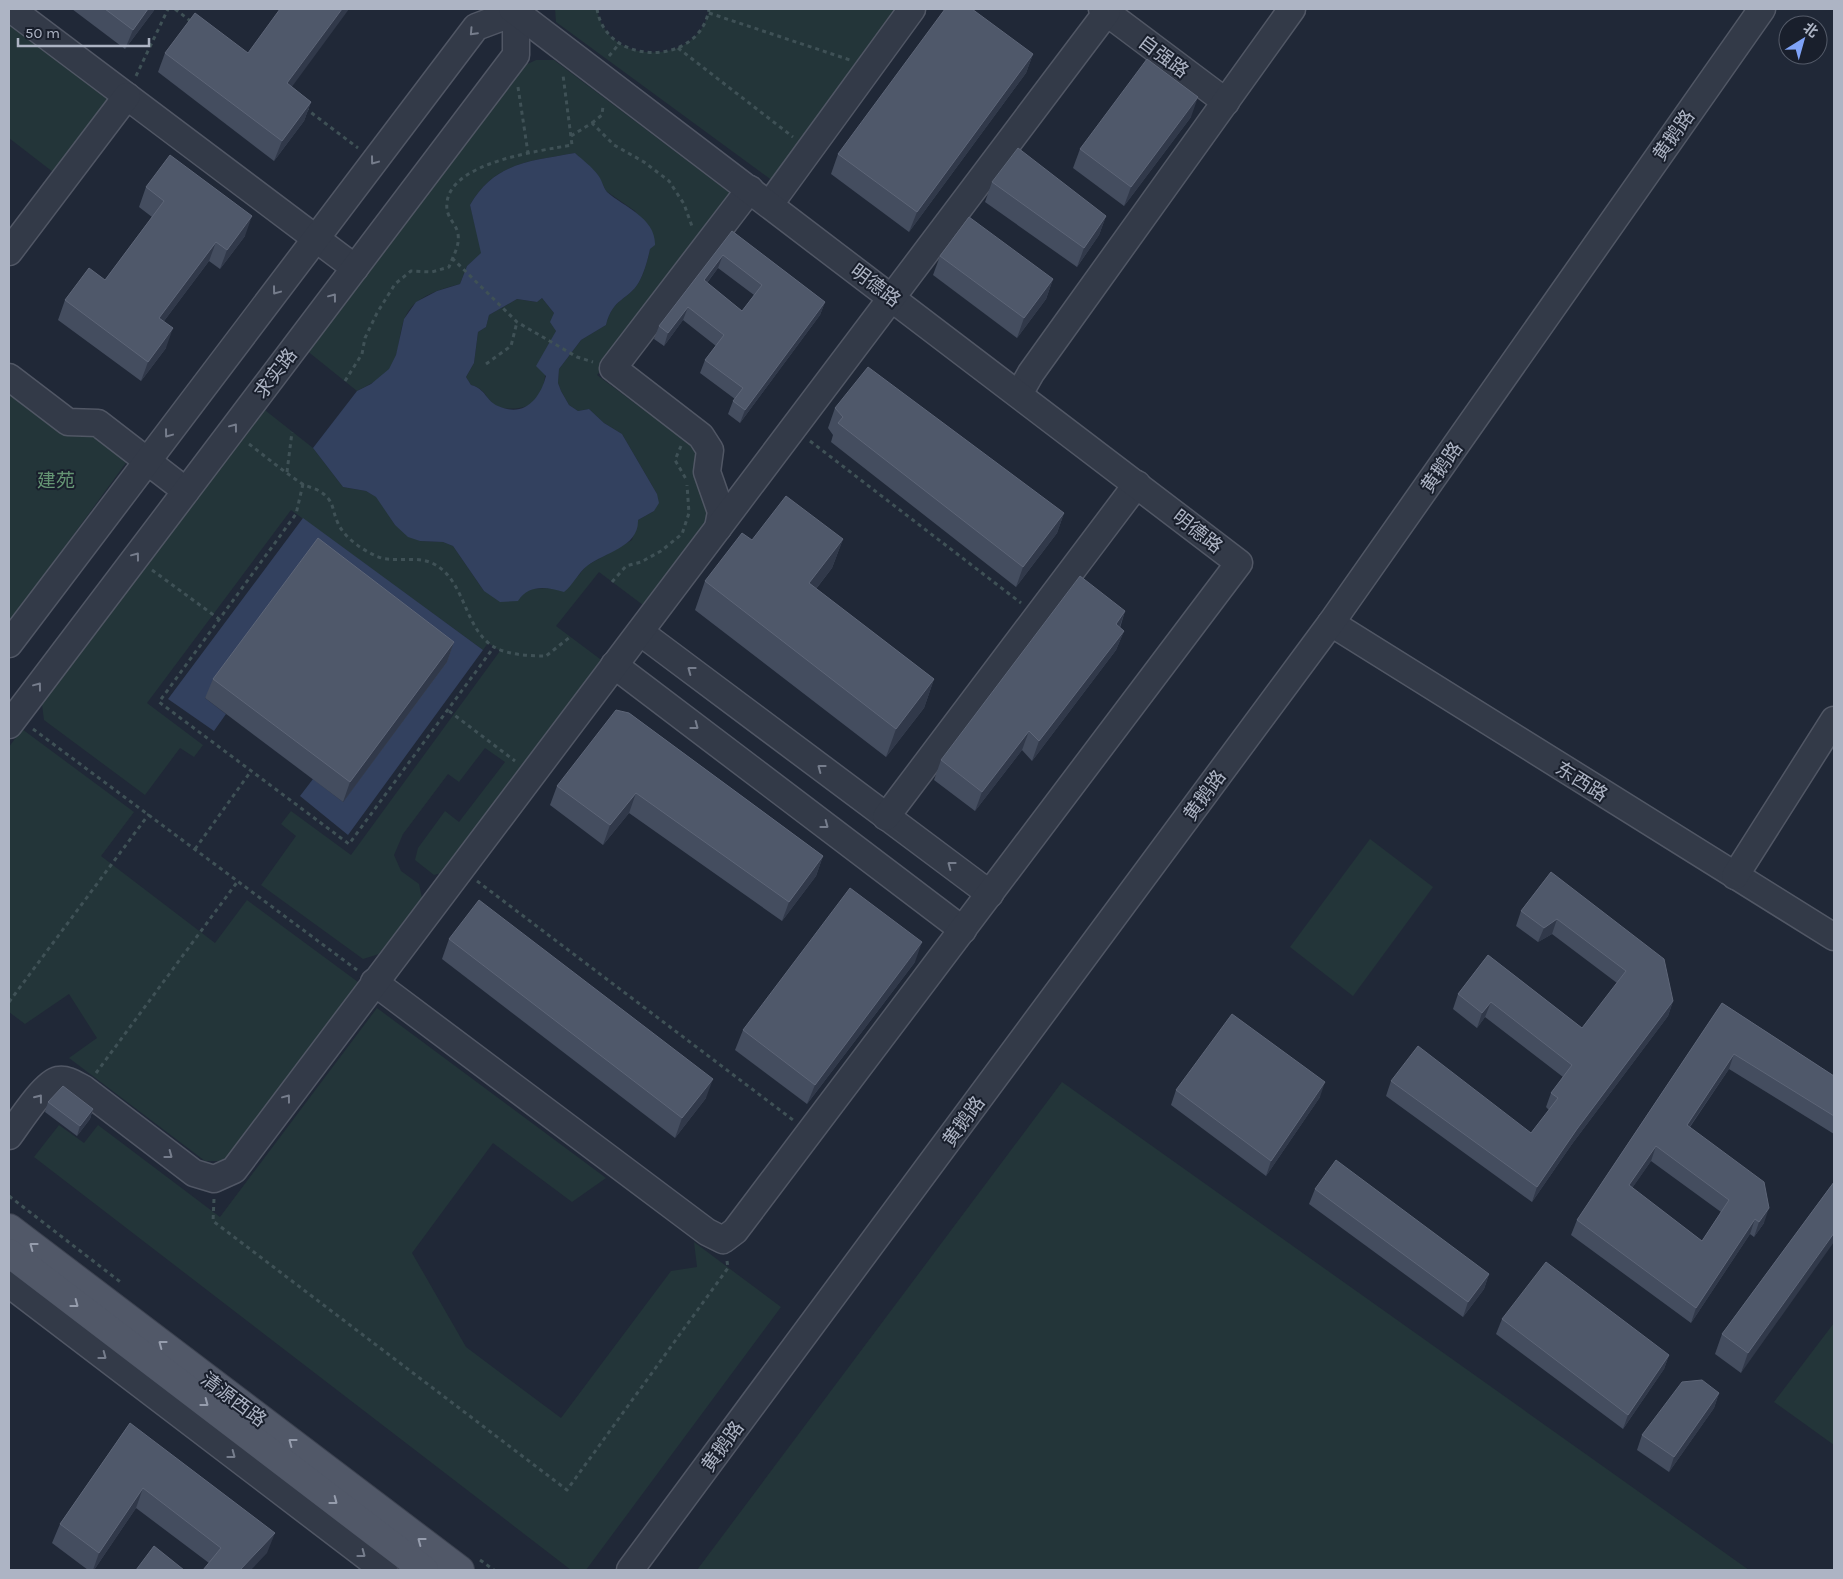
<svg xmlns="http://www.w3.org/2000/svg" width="1843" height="1579" viewBox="0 0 1843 1579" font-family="Karla,'Noto Sans SC',sans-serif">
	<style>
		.green { fill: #233539 }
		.water { fill: #33415f; fill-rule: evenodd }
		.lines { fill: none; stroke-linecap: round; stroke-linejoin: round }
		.minor-casing { stroke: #515765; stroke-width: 29 }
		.major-casing { stroke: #3d4351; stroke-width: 30 }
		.path { stroke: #3f5156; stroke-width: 3; stroke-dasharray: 4 4; stroke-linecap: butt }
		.minor { stroke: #333a48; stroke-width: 26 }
		.major { stroke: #515868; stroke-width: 28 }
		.wall { fill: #444d5f; fill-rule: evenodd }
		.shaded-wall { fill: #31394a }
		.building { fill: #4f586a; stroke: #5e6678; fill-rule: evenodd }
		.oneway { stroke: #767d8c }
		.oneway2 { stroke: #969dad }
		.labels { text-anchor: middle; stroke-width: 4; stroke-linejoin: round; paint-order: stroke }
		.street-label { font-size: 19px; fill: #adb4c4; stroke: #191f2c }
		.park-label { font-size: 19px; fill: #659574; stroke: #191f2c }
	</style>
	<rect width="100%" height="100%" fill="#202837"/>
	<g class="green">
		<path d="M 555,9 L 597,9 C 606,67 700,67 709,9 L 900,9 L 773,181 L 556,22 Z"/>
		<polygon points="9,16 112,94 53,172 9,138"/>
		<path d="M 536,60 L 554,60 L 734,196 L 597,375 L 696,449 L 712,522 L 647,608 L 599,572 L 556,626 L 604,662 L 449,871 L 434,875 L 415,860 L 418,848 L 445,811 L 459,822 L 505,762 L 485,748 L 459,782 L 448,774 L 403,834 L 394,855 L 401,871 L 419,884 L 422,898 L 379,954 L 363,959 L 261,885 L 296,836 L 281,824 L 291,811 L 351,855 L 500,651 L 488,643 L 483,650 L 291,510 L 147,703 L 203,745 L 194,757 L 180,748 L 145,795 L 44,720 L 41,697 L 261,407 L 313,448 L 343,487 L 366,491 L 377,497 L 395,525 L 420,541 L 443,542 L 453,546 L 484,591 L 524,592 L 531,589 L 551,588 L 578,576 L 586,566 L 632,540 L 638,520 L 654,511 L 657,494 L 622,434 L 604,423 L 589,409 L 578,411 L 569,405 L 561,391 L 558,383 L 559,369 L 581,340 L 606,325 C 613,297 628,301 639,282 C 644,273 648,259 650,249 L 635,211 L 606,191 L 598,175 L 575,153 C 531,161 495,162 470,205 L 482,253 L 467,266 L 460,284 C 446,288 429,292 417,302 C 395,318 404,349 390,369 C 382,379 368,385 357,391 L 306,350 L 519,68 Z"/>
		<path d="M 542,298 L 554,313 L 553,318 L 556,331 C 554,337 550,342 548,348 C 544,369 550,404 519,408 C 513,409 503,409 497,406 C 485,400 487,389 471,385 L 466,377 L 474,363 L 478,332 L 486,327 L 489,315 L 517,299 L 536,302 Z"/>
		<polygon points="9,389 92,434 128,460 9,623"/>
		<polygon points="22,729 134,812 101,856 215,943 247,900 358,982 225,1161 205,1161 69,1058 97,1038 69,994 25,1024 9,1012 9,747"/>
		<polygon points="1370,839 1433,887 1353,996 1290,947"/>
		<polygon points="377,1008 606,1178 572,1202 493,1143 412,1253 466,1347 561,1418 671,1271 697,1267 694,1242 781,1307 586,1570 571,1570 34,1157 59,1125 84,1143 98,1125 220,1217"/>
		<polygon points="1062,1082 1749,1570 697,1570"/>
		<polygon points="1834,1323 1834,1445 1774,1402"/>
	</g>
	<g class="water">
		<path d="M 575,153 C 583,160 592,167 598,175 C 602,180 603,187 607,192 C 624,207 656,218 655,245 L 650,249 C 648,259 644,273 639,282 C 628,301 613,297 606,325 L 581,340 L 559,369 L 558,383 L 561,391 L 569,405 L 578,411 L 589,409 L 604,423 L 622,434 L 657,494 L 659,503 L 654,511 L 638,520 C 639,547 605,552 587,566 C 578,573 573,585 564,592 C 547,587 529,584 518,601 L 500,602 L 484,591 L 453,546 L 443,542 L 420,541 L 408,537 L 395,525 L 376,497 L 366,491 L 343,487 L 313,448 L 357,391 L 371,384 L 389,369 L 396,355 L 404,319 L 416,302 L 437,291 L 460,284 L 467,266 L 481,253 L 470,205 C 495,162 531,161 575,153 ZM 542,298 L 554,313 L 550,322 L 556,331 L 536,366 L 546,376 C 540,399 524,418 498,406 C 486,401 486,389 471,385 L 466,377 L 474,363 L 478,332 L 486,327 L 489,315 L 517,299 L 537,302 Z"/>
		<polygon points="303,518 483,650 348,835 300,796 313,779 343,802 447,661 311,557 205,698 226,714 214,731 168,699"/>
	</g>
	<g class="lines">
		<defs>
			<g id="minor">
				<polyline points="11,9 355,268"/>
				<polyline points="1102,9 1226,102"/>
				<polyline points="770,204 912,9"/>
				<polyline points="9,252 127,96"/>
				<polyline points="9,377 68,422 98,423 186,491"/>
				<polyline points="1019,394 1031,373 1292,9"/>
				<polyline points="718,528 721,512 707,472 710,450 701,436 613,368 750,189"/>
				<polyline points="1331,623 1834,937"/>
				<polyline points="640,632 990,894"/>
				<polyline points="9,644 476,27 516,12 519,9"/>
				<polyline points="614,665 963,930"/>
				<polyline points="9,725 516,55 516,12"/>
				<polyline points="886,817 1137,484"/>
				<polyline points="1735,876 1834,720"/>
				<polyline points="374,982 707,1232 723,1240 735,1231 1239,563 512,9"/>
				<path d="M 9,1136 C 18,1124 44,1083 58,1080 C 67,1078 76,1085 84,1089 L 194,1173 L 214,1179 L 234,1170 L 1107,12"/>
				<polyline points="9,1284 384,1570"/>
				<polyline points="630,1570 1331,623 1762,9"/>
			</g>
			<g id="major">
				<polyline points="9,1228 460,1570"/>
				<polyline points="9,1253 424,1570"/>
			</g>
		</defs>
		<use href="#minor" class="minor-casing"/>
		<use href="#major" class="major-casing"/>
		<g class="path">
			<polyline points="175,9 193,23"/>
			<path d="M 597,9 C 606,67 700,67 709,9"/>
			<polyline points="709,13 850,60"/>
			<polyline points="678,48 793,137"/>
			<polyline points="609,56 620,43"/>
			<polyline points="136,76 168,9"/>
			<polyline points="518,87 528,153"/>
			<polyline points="305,108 358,148"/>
			<polyline points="592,123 602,115 603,106"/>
			<polyline points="571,136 592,123 614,145 644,162 669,181 684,204 693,229"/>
			<polyline points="452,258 517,322 577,357 593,362"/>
			<polyline points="486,364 511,346 517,322"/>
			<path d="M 345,381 L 362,354 L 365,338 L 377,313 L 395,284 L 411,271 L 432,272 L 449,267 C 453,256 460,246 458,234 C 456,222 445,218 447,202 C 452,162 539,151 572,145 L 563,75"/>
			<polyline points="810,441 1021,603"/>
			<path d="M 249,444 C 266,457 283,471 301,483 C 307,487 315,488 321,492 C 334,501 332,509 337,521 C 343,537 361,549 376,556 C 393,564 414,555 432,563 C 466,579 463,628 494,647 C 508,655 531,656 546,656 L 570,637"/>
			<polyline points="681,446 675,460 686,479"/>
			<polyline points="287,472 292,432"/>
			<polyline points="303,484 296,514 159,702 349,844 494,647"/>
			<polyline points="152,570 219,619"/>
			<polyline points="612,582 626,566 641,562 661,551 682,534 689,513 687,485"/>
			<polyline points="449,711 515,761"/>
			<polyline points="33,729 357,970"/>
			<polyline points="195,849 251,771"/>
			<polyline points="477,881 793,1120"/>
			<polyline points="9,1002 149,814"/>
			<polyline points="96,1073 238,881"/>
			<polyline points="9,1196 123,1284"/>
			<polyline points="214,1199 213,1221 567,1490 728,1268 727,1261"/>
			<polyline points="480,1560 494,1570"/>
		</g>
		<use href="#minor" class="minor"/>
		<use href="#major" class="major"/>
	</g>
	<g class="wall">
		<polygon points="72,9 155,9 125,49"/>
		<polygon points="165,53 292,87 311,102 304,121 274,161 158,72"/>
		<polygon points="1033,54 1026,73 909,232 831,174 838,154"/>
		<polygon points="1191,117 1124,206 1073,168 1080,149"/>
		<polygon points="992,182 1106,216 1099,235 1077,267 985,202"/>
		<polygon points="146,187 245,236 220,269 209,261 164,321 166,348 141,381 58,320 65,300 105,280 152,217 139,207"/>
		<path d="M 732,231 L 825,302 L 820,315 L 740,423 L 728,414 L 733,401 L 735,399 L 700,373 L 705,360 L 716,346 L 683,320 L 664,346 L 654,339 L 659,326 ZM 718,268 L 754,295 L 742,311 L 707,283 Z"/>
		<polygon points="940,256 1053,279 1046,299 1017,338 933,275"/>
		<polygon points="835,408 1064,513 1057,533 1016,587 831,442 833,435 828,428"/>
		<polygon points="843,539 832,568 816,589 934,679 924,708 886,757 695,610 705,581 752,540"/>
		<polygon points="1125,611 1120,628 1124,631 1116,650 1032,761 1022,750 975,811 934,780 941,760"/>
		<polygon points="454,642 447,662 343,802 205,698 213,679"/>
		<polygon points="629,713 823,856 816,876 782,921 629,813 603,845 550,805 557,786"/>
		<polygon points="1551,872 1673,1001 1668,1016 1572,1144 1532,1202 1386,1096 1391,1081 1531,1133 1549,1110 1546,1107 1551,1093 1563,1077 1485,1017 1477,1028 1453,1009 1458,994 1488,955 1582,1028 1617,983 1552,934 1538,942 1516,926 1521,911"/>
		<polygon points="449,939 706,1098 675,1138 442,959"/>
		<polygon points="915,962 807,1104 735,1050 743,1030"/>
		<path d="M 1722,1003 L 1834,1076 L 1834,1134 L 1729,1069 L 1690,1127 L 1764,1223 L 1754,1237 L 1750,1234 L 1691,1323 L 1571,1235 L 1577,1220 ZM 1651,1161 L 1721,1212 L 1702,1241 L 1632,1188 Z"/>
		<polygon points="1176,1090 1320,1097 1266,1176 1171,1105"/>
		<polygon points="48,1102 93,1109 90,1119 77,1136 45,1112"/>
		<polygon points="1834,1182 1741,1373 1715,1354 1722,1334"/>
		<polygon points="1315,1189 1489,1274 1484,1289 1463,1317 1309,1204"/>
		<polygon points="1502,1319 1669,1355 1664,1369 1623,1429 1496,1334"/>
		<polygon points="1719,1393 1714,1408 1669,1472 1637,1450 1642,1435"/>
		<polygon points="130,1423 267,1553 209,1563 136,1508 94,1570 88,1570 52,1543 60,1524"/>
	</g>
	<g class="shaded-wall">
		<polygon points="148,9 155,9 125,49 133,30"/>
		<polygon points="342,9 349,9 280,103 287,83"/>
		<polygon points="1033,54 1026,73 909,232 917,212"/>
		<polygon points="1198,97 1191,117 1124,206 1131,187"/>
		<polygon points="311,102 304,121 274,161 282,141"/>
		<polygon points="252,216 245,236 220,269 227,250"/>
		<polygon points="1106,216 1099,235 1077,267 1084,248"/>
		<polygon points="216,242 209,261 152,337 159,318"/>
		<polygon points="723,255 718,268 699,293 704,280"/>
		<polygon points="1053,279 1046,299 1017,338 1024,318"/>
		<polygon points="825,302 820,315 740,423 745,410"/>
		<polygon points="688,307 683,320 664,346 668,333"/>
		<polygon points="173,328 166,348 141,381 148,362"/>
		<polygon points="1064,513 1057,533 1016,587 1023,567"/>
		<polygon points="843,539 832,568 798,612 809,583"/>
		<polygon points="1125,611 1118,631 1116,624"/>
		<polygon points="1124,631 1116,650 1032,761 1039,741"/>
		<polygon points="454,642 447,662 343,802 350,782"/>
		<polygon points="934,679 924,708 886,757 896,729"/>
		<polygon points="1029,731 1022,750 975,811 982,792"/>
		<polygon points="636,793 629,813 603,845 610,825"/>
		<polygon points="823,856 816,876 782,921 789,902"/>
		<polygon points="1557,919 1552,934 1538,942 1544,928"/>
		<polygon points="922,942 915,962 807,1104 815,1085"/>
		<polygon points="1673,1001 1668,1016 1572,1144 1532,1202 1537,1187 1577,1129"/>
		<polygon points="1491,1002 1485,1017 1477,1028 1482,1013"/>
		<polygon points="1734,1054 1729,1069 1681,1139 1687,1125"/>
		<polygon points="713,1079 706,1098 675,1138 682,1118"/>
		<polygon points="1325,1082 1320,1097 1266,1176 1271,1161"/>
		<polygon points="93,1109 90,1119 77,1136 80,1126"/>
		<polygon points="1656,1146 1651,1161 1624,1200 1629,1185"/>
		<polygon points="1769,1208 1764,1223 1754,1237 1759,1222"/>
		<polygon points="1755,1219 1750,1234 1691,1323 1696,1308"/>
		<polygon points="1834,1233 1834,1242 1741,1373 1748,1353"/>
		<polygon points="1489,1274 1484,1289 1463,1317 1468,1302"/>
		<polygon points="1669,1355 1664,1369 1623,1429 1628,1415"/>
		<polygon points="1719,1393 1714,1408 1669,1472 1674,1457"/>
		<polygon points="143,1488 136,1508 94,1570 93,1570 99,1553"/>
		<polygon points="275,1533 267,1553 251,1570 240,1570"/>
	</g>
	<g class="building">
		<polygon points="105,9 148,9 133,30"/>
		<polygon points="280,9 342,9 287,83 311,102 282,141 165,53 195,13 248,53"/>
		<polygon points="945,9 972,9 1033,54 917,212 838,154"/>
		<polygon points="1147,59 1198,97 1131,187 1080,149"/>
		<polygon points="1018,148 1106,216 1084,248 992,182"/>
		<polygon points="170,155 252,216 227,250 216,242 159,318 173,328 148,362 65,300 89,268 105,280 164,201 146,187"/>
		<polygon points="969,217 1053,279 1024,318 940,256"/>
		<path d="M 732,231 L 825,302 L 745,410 L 733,401 L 743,388 L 705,360 L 724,335 L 688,307 L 668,333 L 659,326 ZM 723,255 L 762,285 L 742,311 L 704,280 Z"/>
		<polygon points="868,367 1064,513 1023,567 838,423 843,417 835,408"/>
		<polygon points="786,496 843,539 809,583 934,679 896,729 705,581 742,533 752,540"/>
		<polygon points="318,538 454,642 350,782 213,679"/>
		<polygon points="1080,576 1125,611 1116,624 1124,631 1039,741 1029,731 982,792 941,760"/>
		<polygon points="616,710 629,713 823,856 789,902 636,793 610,825 557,786"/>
		<polygon points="1551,872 1664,959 1673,1001 1577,1129 1537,1187 1391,1081 1418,1046 1531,1133 1558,1098 1551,1093 1572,1065 1491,1002 1482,1013 1458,994 1488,955 1582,1028 1626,971 1557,919 1544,928 1521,911"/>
		<polygon points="850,888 922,942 815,1085 743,1030"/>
		<polygon points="479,900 713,1079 682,1118 449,939"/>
		<path d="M 1722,1003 L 1834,1076 L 1834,1116 L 1734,1054 L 1687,1125 L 1764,1182 L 1769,1208 L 1759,1222 L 1755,1219 L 1696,1308 L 1577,1220 ZM 1656,1146 L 1729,1200 L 1702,1241 L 1629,1185 Z"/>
		<polygon points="1232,1014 1325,1082 1271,1161 1176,1090"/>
		<polygon points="63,1086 93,1109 80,1126 48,1102"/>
		<polygon points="1336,1160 1489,1274 1468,1302 1315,1189"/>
		<polygon points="1834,1182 1834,1233 1748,1353 1722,1334"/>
		<polygon points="1546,1262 1669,1355 1628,1415 1502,1319"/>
		<polygon points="1702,1380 1719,1393 1674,1457 1642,1435 1682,1382"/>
		<polygon points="130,1423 275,1533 240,1570 203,1570 221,1548 143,1488 99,1553 60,1524"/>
		<polygon points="154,1546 184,1570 136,1570"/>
	</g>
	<defs><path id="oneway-chevron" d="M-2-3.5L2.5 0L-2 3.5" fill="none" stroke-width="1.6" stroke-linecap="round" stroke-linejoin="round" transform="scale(1.25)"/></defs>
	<g class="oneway">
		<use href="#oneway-chevron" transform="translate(473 32) rotate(133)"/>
		<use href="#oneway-chevron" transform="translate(374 161) rotate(127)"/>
		<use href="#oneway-chevron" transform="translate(276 291) rotate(127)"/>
		<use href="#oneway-chevron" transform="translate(333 297) rotate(-53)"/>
		<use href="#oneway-chevron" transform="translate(234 427) rotate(-53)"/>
		<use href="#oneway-chevron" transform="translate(168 434) rotate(127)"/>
		<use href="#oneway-chevron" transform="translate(136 556) rotate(-53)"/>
		<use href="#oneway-chevron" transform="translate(691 670) rotate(-143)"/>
		<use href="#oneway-chevron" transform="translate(38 686) rotate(-53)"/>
		<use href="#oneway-chevron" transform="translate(695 726) rotate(37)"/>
		<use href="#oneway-chevron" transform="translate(821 768) rotate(-143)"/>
		<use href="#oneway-chevron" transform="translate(825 825) rotate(37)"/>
		<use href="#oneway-chevron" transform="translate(951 865) rotate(-143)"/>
		<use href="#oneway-chevron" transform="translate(39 1098) rotate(-52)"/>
		<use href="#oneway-chevron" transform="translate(287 1098) rotate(-53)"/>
		<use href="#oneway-chevron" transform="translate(169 1155) rotate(37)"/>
		<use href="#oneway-chevron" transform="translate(103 1356) rotate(37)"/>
		<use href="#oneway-chevron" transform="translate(232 1455) rotate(37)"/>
		<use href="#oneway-chevron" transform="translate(362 1554) rotate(37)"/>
	</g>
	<g class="oneway2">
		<use href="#oneway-chevron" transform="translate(33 1246) rotate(-143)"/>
		<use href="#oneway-chevron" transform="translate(75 1304) rotate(37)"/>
		<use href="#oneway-chevron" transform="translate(162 1344) rotate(-143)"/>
		<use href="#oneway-chevron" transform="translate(205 1403) rotate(37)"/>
		<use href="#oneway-chevron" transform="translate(292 1442) rotate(-143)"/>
		<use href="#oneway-chevron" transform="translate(334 1501) rotate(37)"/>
		<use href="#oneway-chevron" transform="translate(421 1541) rotate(-143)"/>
	</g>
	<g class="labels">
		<g class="street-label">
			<text transform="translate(1164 56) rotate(37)" y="7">自强路</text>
			<text transform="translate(1673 135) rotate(-55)" y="7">黄鹅路</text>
			<text transform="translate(876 285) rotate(37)" y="7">明德路</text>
			<text transform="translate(275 373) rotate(-53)" y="7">求实路</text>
			<text transform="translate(1441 467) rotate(-55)" y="7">黄鹅路</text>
			<text transform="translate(1198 531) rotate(38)" y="7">明德路</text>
			<text transform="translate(1582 781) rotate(32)" y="7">东西路</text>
			<text transform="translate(1204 795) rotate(-54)" y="7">黄鹅路</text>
			<text transform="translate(963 1121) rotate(-54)" y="7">黄鹅路</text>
			<text transform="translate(234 1399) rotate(37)" y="7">清源西路</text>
			<text transform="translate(722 1446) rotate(-54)" y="7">黄鹅路</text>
		</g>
		<g class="park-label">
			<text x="56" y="487">建苑</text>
		</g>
	</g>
	<rect width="1843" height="1579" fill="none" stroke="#adb4c4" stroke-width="20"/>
	<g transform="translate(1803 40) rotate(37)"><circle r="24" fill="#191f2c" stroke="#545b69"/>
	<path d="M0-4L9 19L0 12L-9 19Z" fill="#7fa3f8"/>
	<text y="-8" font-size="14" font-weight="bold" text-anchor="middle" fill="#adb4c4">北</text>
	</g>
	<path d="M18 38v8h131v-8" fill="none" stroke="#adb4c4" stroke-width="2.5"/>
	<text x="25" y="38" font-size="15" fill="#adb4c4" stroke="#191f2c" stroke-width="4" paint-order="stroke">50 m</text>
</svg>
